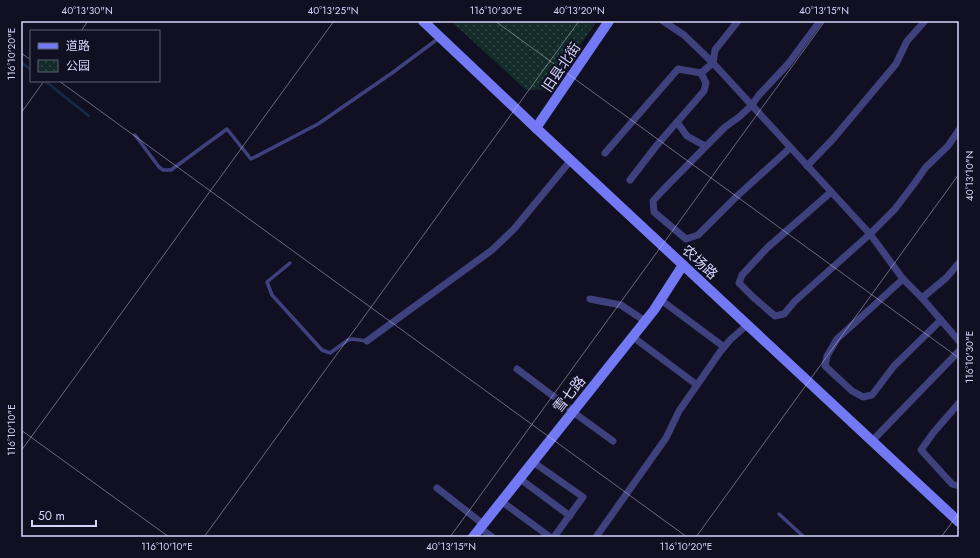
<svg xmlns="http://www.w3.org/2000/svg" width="980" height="558" viewBox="0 0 980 558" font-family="Jost,'Noto Sans SC',sans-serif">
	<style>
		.park { fill: url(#park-dots) }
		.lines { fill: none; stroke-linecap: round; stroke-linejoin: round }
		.stream { stroke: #142b48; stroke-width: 2.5 }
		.lane { stroke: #3e417d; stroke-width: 3.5 }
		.street { stroke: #3e417d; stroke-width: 7 }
		.secondary { stroke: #7379f4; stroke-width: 10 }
		.ticks { fill: none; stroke: #d5d4fb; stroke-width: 1; stroke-opacity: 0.45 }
		.labels { text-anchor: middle; stroke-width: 4; stroke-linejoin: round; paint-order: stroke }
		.street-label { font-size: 14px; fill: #d5d4fb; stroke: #111022 }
		.neatline { fill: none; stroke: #d5d4fb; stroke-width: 1.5 }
		.ticks-label { font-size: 10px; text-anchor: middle; fill: #d5d4fb }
	</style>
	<defs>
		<pattern id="park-dots" width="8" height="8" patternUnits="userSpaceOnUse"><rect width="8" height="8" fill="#132b29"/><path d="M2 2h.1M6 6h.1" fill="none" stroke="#344949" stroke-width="1.8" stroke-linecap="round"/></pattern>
	</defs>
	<rect width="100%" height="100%" fill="#111022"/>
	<polygon class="park" points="451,21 597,21 549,89 526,90"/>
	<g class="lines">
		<g class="stream">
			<polyline points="21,62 31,70"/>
			<polyline points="45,81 89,116"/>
		</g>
		<g class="lane">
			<polyline points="135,135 159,167 163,170 171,170 227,129 251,159 318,124 392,73 439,38"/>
			<polyline points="290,263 267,282 272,295 322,350 330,353 348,340 352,339 367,341"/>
			<polyline points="779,514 804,537"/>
		</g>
		<g class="street">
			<polyline points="663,21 684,35 713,63 715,50 738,21"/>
			<polyline points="677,122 687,136 705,146"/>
			<polyline points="790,148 736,197 698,235 686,239 654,212 653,201 662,191 725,127 739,117 751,106 759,95 788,64 820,21"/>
			<polyline points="605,153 678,69 701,73 713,63 870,234 903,279 922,298 959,341"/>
			<polyline points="807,166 833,139 896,64 907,41 925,21"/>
			<polyline points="630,180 657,145 704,91 706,83 701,73"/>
			<polyline points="831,192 767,248 742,275 739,283 753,297 775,316 784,314 795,301 870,234 895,209 914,184 926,167 948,146 959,130"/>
			<polyline points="903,279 837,339 827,356 825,366 852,391 863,397 872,395 894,366 941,320"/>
			<polyline points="922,298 946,278 959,263"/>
			<polyline points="590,299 621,305 645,321"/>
			<polyline points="661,300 724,347"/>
			<polyline points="633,337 697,385"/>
			<polyline points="367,341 492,250 514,229 571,160"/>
			<polyline points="517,369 573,411"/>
			<polyline points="959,403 933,433 921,450 952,484 959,486"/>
			<polyline points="573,412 613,441"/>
			<polyline points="872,441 959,351"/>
			<polyline points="533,462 583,497 554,537"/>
			<polyline points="519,478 570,516"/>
			<polyline points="437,488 483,524"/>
			<polyline points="501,501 550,537"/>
			<polyline points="480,528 492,537"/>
			<polyline points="596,537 666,438 679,411 720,352 730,340 747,325"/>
		</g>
		<g class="secondary">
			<polyline points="423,21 536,128 959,522"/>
			<polyline points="536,128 609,21"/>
			<polyline points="473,537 654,310 683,265"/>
		</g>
	</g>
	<path class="ticks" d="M 495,21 L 959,358M 81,31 L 88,21M 21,53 L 31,60M 59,81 L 687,537M 21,113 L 44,81M 21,430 L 169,537M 21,451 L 334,21M 204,537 L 579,21M 450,537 L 825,21M 696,537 L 959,174M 941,537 L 959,513"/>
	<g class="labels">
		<g class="street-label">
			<text transform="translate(561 67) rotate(-56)" y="5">旧县北街</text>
			<text transform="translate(700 262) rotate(43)" y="5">农场路</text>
			<text transform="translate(569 394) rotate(-51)" y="5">雪七路</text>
		</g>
	</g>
	<rect width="980" height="558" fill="none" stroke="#111022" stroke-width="44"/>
	<rect x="30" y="30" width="130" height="52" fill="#111022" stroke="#5f5e79"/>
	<rect x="38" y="43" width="20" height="6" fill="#7379f4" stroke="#5f5e79"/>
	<text x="66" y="50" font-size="12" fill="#d5d4fb">道路</text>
	<rect x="38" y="60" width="20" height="12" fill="url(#park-dots)" stroke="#5f5e79"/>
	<text x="66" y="70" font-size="12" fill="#d5d4fb">公园</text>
	<path d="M32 520v6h64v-6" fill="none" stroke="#d5d4fb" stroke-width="2"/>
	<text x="38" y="520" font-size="12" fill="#d5d4fb" stroke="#111022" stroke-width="3" paint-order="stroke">50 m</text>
	<rect x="22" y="22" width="936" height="514" class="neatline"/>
	<g class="ticks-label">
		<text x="87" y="14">40°13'30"N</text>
		<text x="333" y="14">40°13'25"N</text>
		<text x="496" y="14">116°10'30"E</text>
		<text x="579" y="14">40°13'20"N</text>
		<text x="824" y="14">40°13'15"N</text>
		<text transform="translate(11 54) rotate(-90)" y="4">116°10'20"E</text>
		<text transform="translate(969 176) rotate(-90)" y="4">40°13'10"N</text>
		<text transform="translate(969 357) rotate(-90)" y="4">116°10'30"E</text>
		<text transform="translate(11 430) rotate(-90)" y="4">116°10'10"E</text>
		<text x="167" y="550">116°10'10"E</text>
		<text x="451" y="550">40°13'15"N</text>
		<text x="686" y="550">116°10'20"E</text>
	</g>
</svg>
